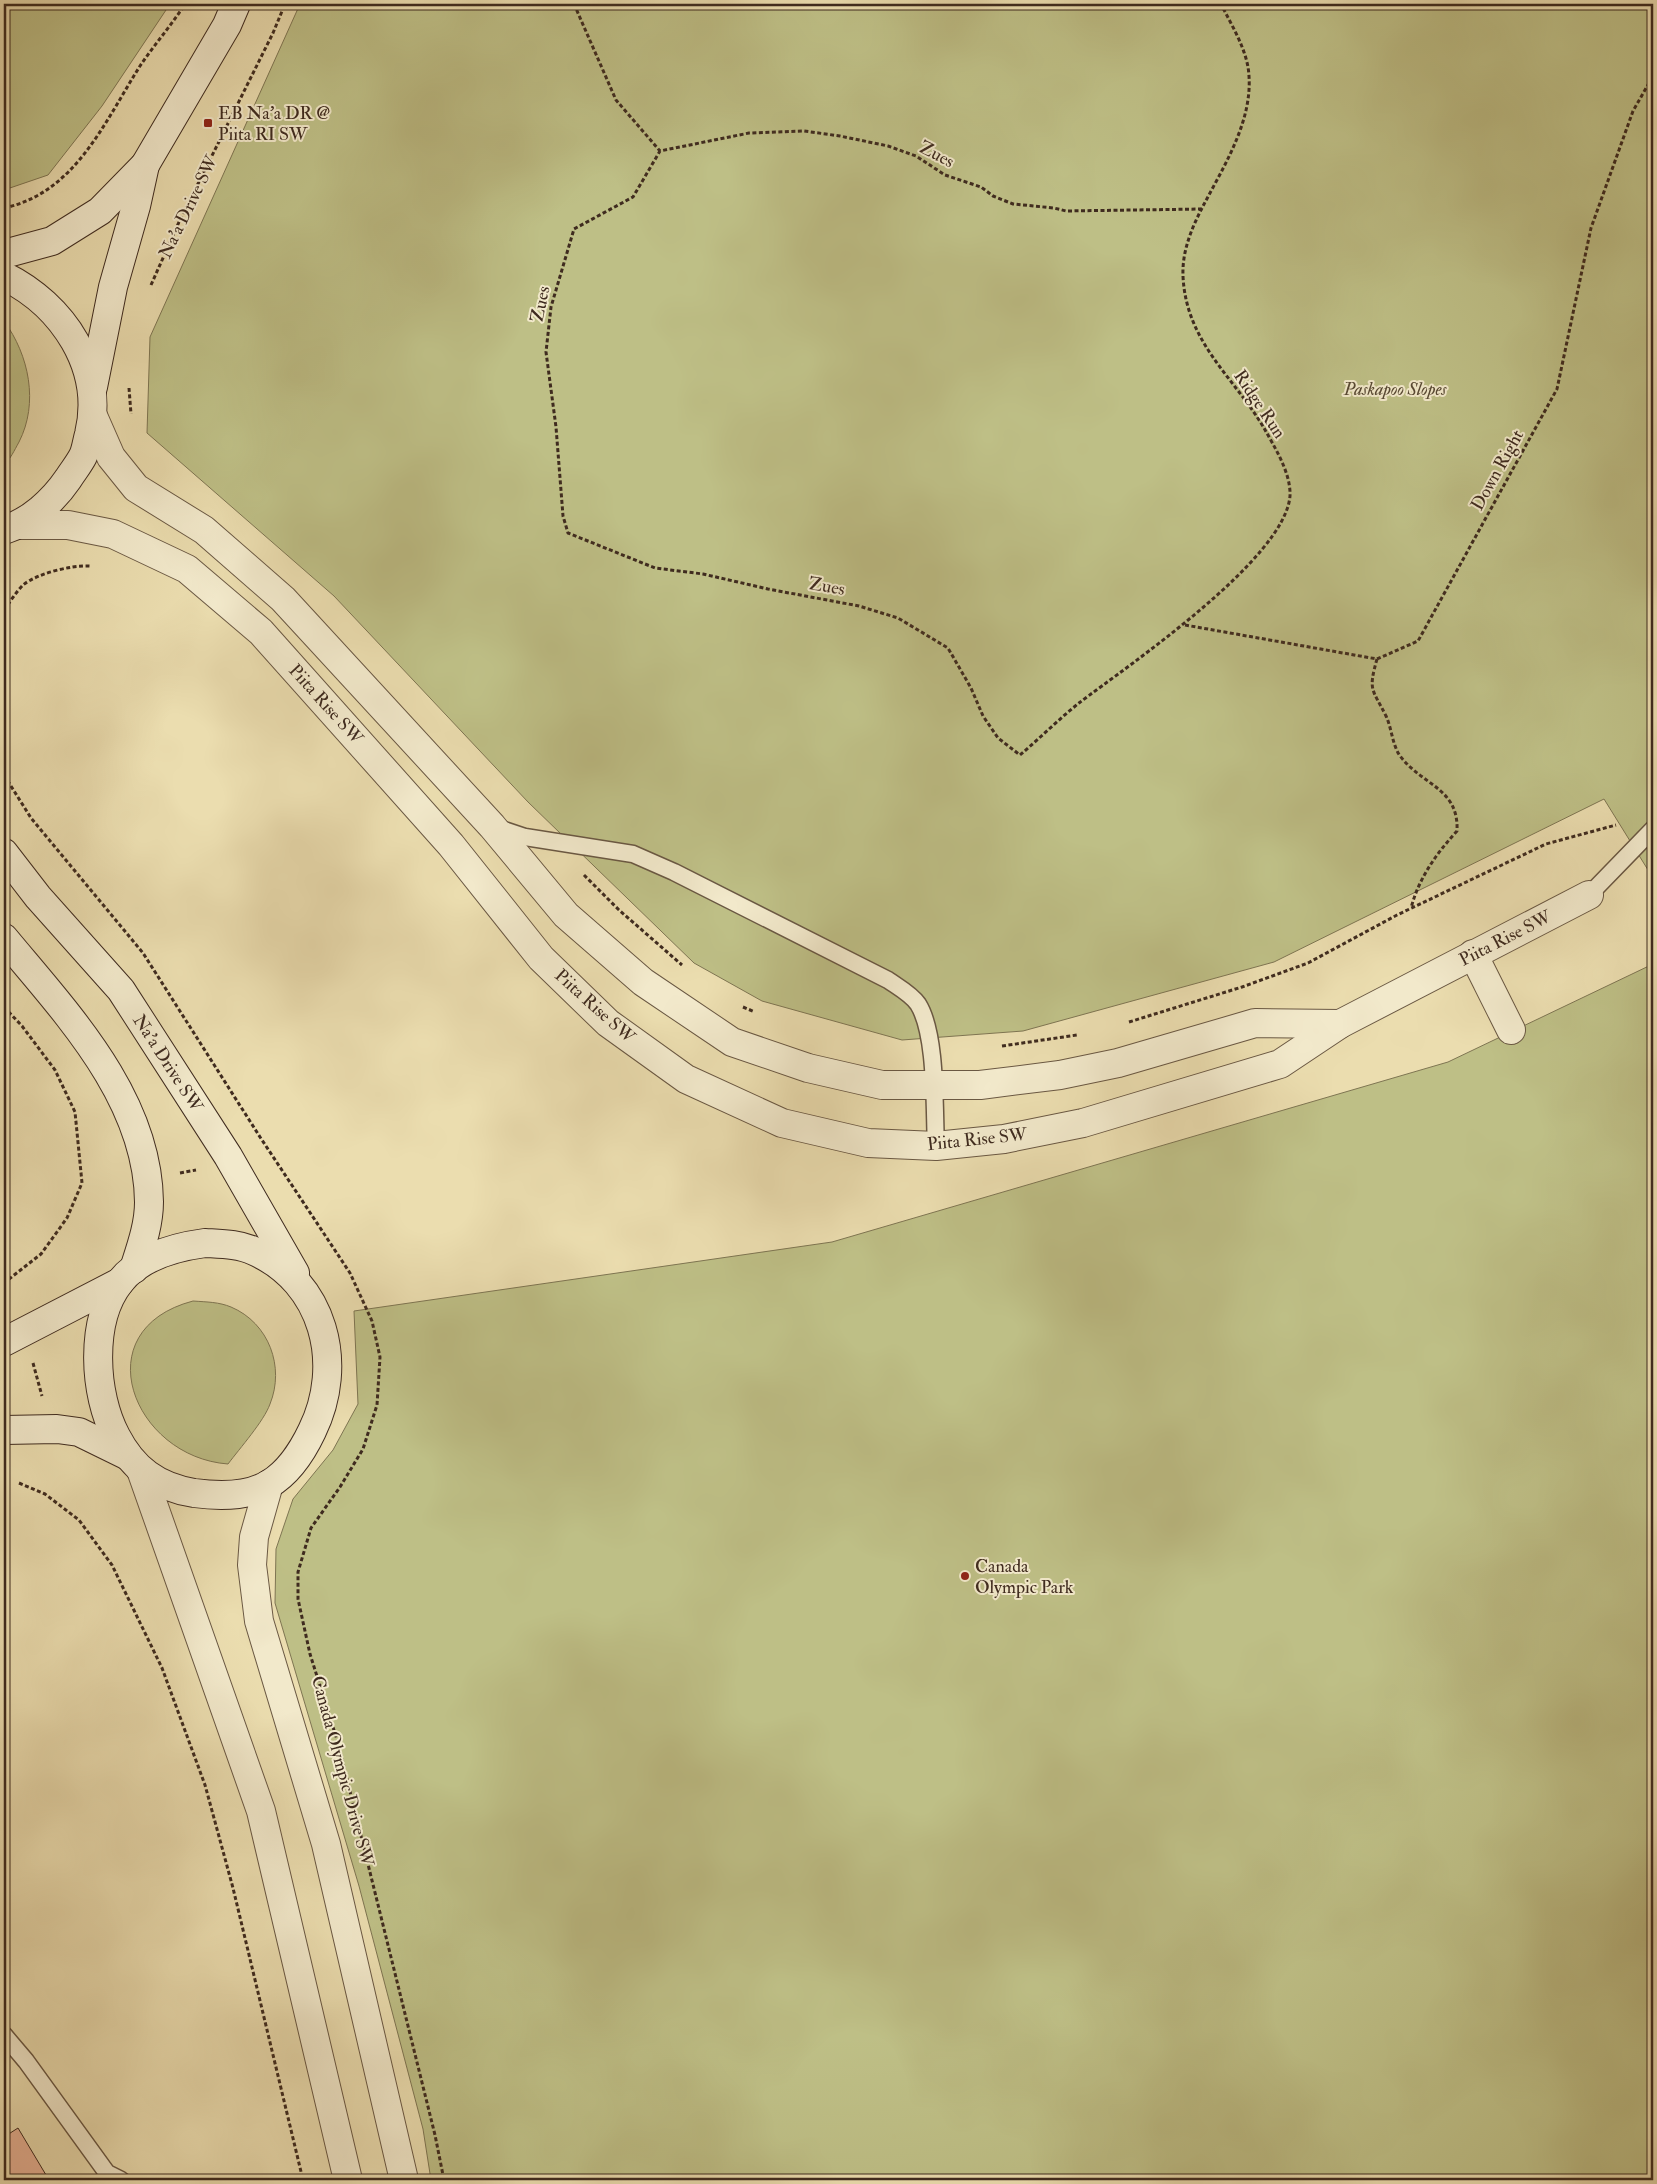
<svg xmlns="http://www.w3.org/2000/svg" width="1657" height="2184" viewBox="0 0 1657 2184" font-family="'IM FELL Double Pica',serif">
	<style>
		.green { fill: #bebf86; stroke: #7e7552 }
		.building { fill: #e8b396; stroke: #3f2b1f }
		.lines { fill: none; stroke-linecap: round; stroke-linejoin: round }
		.lane-casing { stroke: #6a5843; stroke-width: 19 }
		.street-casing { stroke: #6a5843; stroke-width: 30 }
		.secondary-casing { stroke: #3f2b1f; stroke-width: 30 }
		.path { stroke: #3f2b1f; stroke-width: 3; stroke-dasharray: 4 2.5; stroke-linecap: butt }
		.lane { stroke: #f2e9cb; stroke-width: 16 }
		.street { stroke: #f2e9cb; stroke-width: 28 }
		.secondary { stroke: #f2e9cb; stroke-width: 28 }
		.poi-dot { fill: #8f2418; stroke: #f2e9cb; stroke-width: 2 }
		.labels { text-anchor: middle; stroke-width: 4; stroke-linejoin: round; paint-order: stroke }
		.poi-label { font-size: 18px; fill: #3f2b1f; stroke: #f2e9cb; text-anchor: start }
		.street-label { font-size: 18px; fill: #3f2b1f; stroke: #f2e9cb }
		.park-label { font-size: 18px; font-style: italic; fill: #584934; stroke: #f2e9cb }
	</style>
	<rect width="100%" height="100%" fill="#ebddaf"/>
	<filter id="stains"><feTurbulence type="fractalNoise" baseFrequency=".004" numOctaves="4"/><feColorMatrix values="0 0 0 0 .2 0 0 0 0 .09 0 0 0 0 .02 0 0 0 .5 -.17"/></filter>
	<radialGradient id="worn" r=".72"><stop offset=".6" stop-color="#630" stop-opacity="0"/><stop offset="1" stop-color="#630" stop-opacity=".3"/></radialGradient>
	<g class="green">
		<polygon points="4,4 170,4 102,106 48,175 4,190"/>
		<polygon points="300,4 1653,4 1653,878 1604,799 1274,962 1023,1031 902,1040 762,1001 694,963 528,802 334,596 147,433 150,337"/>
		<path d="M 4,321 C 29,355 39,403 19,442 C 14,451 11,458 4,465 Z"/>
		<polygon points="1653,964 1653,2180 431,2180 423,2129 359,1886 275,1603 276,1549 293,1499 333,1450 358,1404 354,1311 832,1242 1448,1062"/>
		<path d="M 193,1301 C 207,1302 219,1302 231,1307 C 269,1323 285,1367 270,1404 C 264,1421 240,1448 228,1464 C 133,1457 83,1330 193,1301 Z"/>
	</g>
	<polygon class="building" points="18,2128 49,2180 4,2180 4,2137"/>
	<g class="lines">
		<defs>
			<g id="lane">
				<path d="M 498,828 L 525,837 L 633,854 L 674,872 L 888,980 C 898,987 911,994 918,1004 C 937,1034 934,1109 936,1146"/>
				<polyline points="1589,895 1653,829"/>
				<polyline points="4,2035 26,2061 107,2173 121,2180"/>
			</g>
			<g id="street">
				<polyline points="93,416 111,457 136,488 204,530 283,599 492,826 566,915 643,982 732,1042 808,1068 882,1085 980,1085 1060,1075 1118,1063 1255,1023 1340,1024"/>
				<polyline points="20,525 68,525 113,534 187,569 261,632 451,845 541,958 608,1023 686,1079 782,1123 868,1143 936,1146 1004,1139 1083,1123 1280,1064 1340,1024 1589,895"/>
				<polyline points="1473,954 1511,1030"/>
				<polyline points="141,1470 261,1811 348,2180"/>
				<polyline points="269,1484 254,1537 252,1565 259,1621 326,1844 404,2180"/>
			</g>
			<g id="secondary">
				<polyline points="4,254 52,241 100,211 145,165 227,25 236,4"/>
				<path d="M 4,276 C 63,305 105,368 89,434 C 87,441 86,450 83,456 C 79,464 73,471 68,479 C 53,501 30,522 4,530"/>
				<polyline points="93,387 113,287 136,206 145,165"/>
				<polyline points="4,853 38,897 121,990 228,1156 295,1273"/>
				<path d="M 4,938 C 67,1014 148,1098 149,1202 C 149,1225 141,1247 134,1269"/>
				<path d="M 205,1243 C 222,1244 239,1244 254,1251 C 324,1282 345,1364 312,1431 C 303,1450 288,1473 269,1484 C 248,1497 217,1496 194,1493 C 157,1487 133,1469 116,1436 C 94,1395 89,1321 120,1282 C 140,1256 175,1247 205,1243 Z"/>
				<polyline points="4,1342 120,1282"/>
				<polyline points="4,1430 57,1429 79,1432 128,1456"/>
			</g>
		</defs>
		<use href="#lane" class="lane-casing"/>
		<use href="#street" class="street-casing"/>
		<use href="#secondary" class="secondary-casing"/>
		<g class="path">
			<polyline points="574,4 616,100 660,151"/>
			<path d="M 4,208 C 75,193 104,123 140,66 C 154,45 171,26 185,4"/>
			<path d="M 1202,209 L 1066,211 L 1054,208 L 1013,204 L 993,196 L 981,187 L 945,175 L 916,156 L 888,146 L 840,136 L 804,131 L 749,133 L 660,151 L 633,197 L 574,229 L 551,307 L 546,352 L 556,427 L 563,516 L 568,533 L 655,568 L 703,574 L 768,589 L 859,606 L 898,618 L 948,648 L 971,688 L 983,716 L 998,738 L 1020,755 C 1040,738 1059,719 1079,703 C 1129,665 1285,559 1290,496 C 1291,473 1275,448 1264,428 C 1233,376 1186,342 1183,276 C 1182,252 1191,230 1201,210 C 1223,167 1256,118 1248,67 C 1244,45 1231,24 1221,4"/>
			<polyline points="151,285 179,222 273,33 285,4"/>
			<polyline points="129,388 131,414"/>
			<path d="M 4,610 C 10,602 16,592 23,585 C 38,573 72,565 90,566"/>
			<polyline points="1185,625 1377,659 1418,641 1557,389 1591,228 1633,111 1653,76"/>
			<path d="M 1377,659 C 1368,691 1372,688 1386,716 C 1392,729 1392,744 1400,756 C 1423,786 1459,788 1457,831 C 1436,854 1419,878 1411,908"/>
			<polyline points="4,775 31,818 143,953 260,1137 350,1273 372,1321 380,1357 377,1405 363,1449 340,1487 311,1528 298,1572 298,1599 310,1654 338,1743 435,2135 444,2180"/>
			<polyline points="584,875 619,910 682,965"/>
			<polyline points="4,1007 22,1026 55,1070 75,1112 82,1183 67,1218 41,1254 4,1283"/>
			<polyline points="743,1007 755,1012"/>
			<polyline points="1129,1022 1242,987 1308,963 1397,915 1546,844 1616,825"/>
			<polyline points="1002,1046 1077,1035"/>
			<polyline points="180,1173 196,1170"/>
			<polyline points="33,1363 42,1396"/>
			<polyline points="19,1483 45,1494 79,1520 112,1565 162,1668 205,1785 233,1888 303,2180"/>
		</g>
		<use href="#lane" class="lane"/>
		<use href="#street" class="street"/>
		<use href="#secondary" class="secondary"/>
	</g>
	<g class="poi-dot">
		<rect x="203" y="118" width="10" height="10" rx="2.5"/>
		<circle cx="965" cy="1576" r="5"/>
	</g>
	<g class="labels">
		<g class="poi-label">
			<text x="218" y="119">EB Na'a DR @<tspan x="218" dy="21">Piita RI SW</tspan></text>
			<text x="975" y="1572">Canada<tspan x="975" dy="21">Olympic Park</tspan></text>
		</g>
		<g class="street-label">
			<text transform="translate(937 154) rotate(28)" y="6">Zues</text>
			<text transform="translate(188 207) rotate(-64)" y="6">Na'a Drive SW</text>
			<text transform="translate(540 304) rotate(-78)" y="6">Zues</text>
			<text transform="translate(1260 404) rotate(56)" y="6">Ridge Run</text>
			<text transform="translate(1497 470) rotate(-61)" y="6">Down Right</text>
			<text transform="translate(827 586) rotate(10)" y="6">Zues</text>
			<text transform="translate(326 704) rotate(48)" y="6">Piita Rise SW</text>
			<text transform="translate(1505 938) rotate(-27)" y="6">Piita Rise SW</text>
			<text transform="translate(595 1006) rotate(42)" y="6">Piita Rise SW</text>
			<text transform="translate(168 1063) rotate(57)" y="6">Na'a Drive SW</text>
			<text transform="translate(977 1139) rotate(-6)" y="6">Piita Rise SW</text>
			<text transform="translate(343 1771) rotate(75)" y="6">Canada Olympic Drive SW</text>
		</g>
		<g class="park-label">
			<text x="1395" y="395">Paskapoo Slopes</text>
		</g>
	</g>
	<rect width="1657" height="2184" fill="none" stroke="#ebddaf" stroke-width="20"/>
	<rect x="5" y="5" width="1647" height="2174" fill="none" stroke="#3f2b1f" stroke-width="2.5"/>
	<rect x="10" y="10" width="1637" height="2164" fill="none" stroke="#3f2b1f"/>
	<rect width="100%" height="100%" filter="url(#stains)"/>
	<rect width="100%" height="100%" fill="url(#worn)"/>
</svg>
